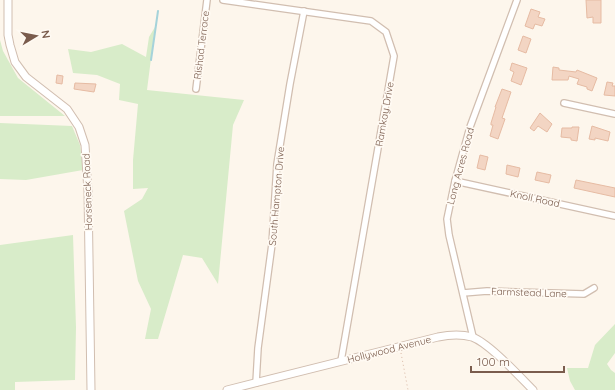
<svg xmlns="http://www.w3.org/2000/svg" width="615" height="390" viewBox="0 0 615 390" font-family="Quicksand,sans-serif">
	<style>
		.green { fill: #d8ecc9 }
		.lines { fill: none; stroke-linecap: round; stroke-linejoin: round }
		.stream { stroke: #a5d3da; stroke-width: 2 }
		.building { fill: #f3d5c3; stroke: #e6bba3 }
		.minor-casing { stroke: #d1beb0; stroke-width: 8 }
		.tertiary-casing { stroke: #d1beb0; stroke-width: 9 }
		.path { stroke: #d9b8a5; stroke-width: 1; stroke-dasharray: 1 3; stroke-linecap: butt }
		.minor { stroke: #fff; stroke-width: 5.5 }
		.tertiary { stroke: #fff; stroke-width: 7 }
		.labels { text-anchor: middle; stroke-width: 3.5; stroke-linejoin: round; paint-order: stroke }
		.street-label { font-size: 10px; fill: #7a5c4d; stroke: #fffaf3 }
	</style>
	<rect width="100%" height="100%" fill="#fdf6ec"/>
	<g class="green">
		<polygon points="155,27 147,90 244,100 233,125 218,284 202,258 183,255 158,339 145,339 151,309 138,281 124,211 142,199 148,188 133,189 133,160 138,104 119,100 120,84 97,75 73,73 68,49 91,52 122,44 146,57 149,37"/>
		<polygon points="0,40 3,51 18,78 65,116 0,116"/>
		<polygon points="0,123 72,126 80,145 83,170 26,180 0,179"/>
		<polygon points="73,235 76,327 75,380 15,382 15,390 0,390 0,245"/>
		<polygon points="615,324 615,353 607,364 611,370 615,373 615,390 575,390 570,381 567,368 588,368 595,345"/>
	</g>
	<g class="lines">
		<polyline class="stream" points="151,60 158,11"/>
	</g>
	<g class="building">
		<polygon points="586,0 601,0 601,23 593,23 593,17 587,18"/>
		<polygon points="531,9 540,12 538,17 545,19 542,26 535,24 533,29 525,26"/>
		<polygon points="523,36 531,39 526,53 518,50"/>
		<polygon points="512,63 527,68 521,85 511,81 514,72 510,70"/>
		<polygon points="553,67 559,68 559,70 576,72 577,70 597,78 592,91 587,89 587,87 577,84 579,79 569,76 568,80 552,80"/>
		<polygon points="57,75 63,76 62,84 56,83"/>
		<polygon points="607,82 613,83 612,86 615,86 615,96 604,95"/>
		<polygon points="75,83 96,84 94,92 74,89"/>
		<polygon points="502,89 511,92 502,118 505,119 498,139 490,136 493,125 491,125 491,123 496,107 495,107"/>
		<polygon points="540,113 552,124 547,132 538,126 534,131 530,128"/>
		<polygon points="592,126 610,132 608,141 595,138 595,140 589,139"/>
		<polygon points="572,127 579,127 577,141 571,140 571,138 561,137 562,128 572,128"/>
		<polygon points="480,155 488,157 485,170 477,168"/>
		<polygon points="507,165 520,168 518,177 506,174"/>
		<polygon points="537,172 551,175 549,183 535,180"/>
		<polygon points="576,180 615,188 615,197 574,188"/>
	</g>
	<g class="lines">
		<defs>
			<g id="minor">
				<polyline points="223,0 371,21 386,32 394,56 341,361"/>
				<polyline points="196,89 207,0"/>
				<polyline points="564,103 615,114"/>
				<polyline points="455,181 615,216"/>
				<polyline points="463,293 487,291 584,294 594,288"/>
				<polyline points="473,337 449,235 447,219 455,181 470,127 517,0"/>
				<polyline points="256,383 258,348 272,244 277,164 290,84 304,11"/>
			</g>
			<g id="tertiary">
				<polyline points="8,0 8,35 10,45 15,62 26,77 67,109 79,127 85,145 88,191 91,390"/>
				<path d="M 227,390 L 438,337 C 448,335 461,334 472,337 C 489,343 519,376 533,390"/>
			</g>
		</defs>
		<use href="#minor" class="minor-casing"/>
		<use href="#tertiary" class="tertiary-casing"/>
		<polyline class="path" points="401,353 408,390"/>
		<use href="#minor" class="minor"/>
		<use href="#tertiary" class="tertiary"/>
	</g>
	<g class="labels">
		<g class="street-label">
			<text transform="translate(201 45) rotate(-83)" y="4">Rishad Terrace</text>
			<text transform="translate(384 114) rotate(-80)" y="4">Ramkay Drive</text>
			<text transform="translate(460 166) rotate(-75)" y="4">Long Acres Road</text>
			<text transform="translate(87 192) rotate(-92)" y="4">Horseneck Road</text>
			<text transform="translate(276 196) rotate(-85)" y="4">South Hampton Drive</text>
			<text transform="translate(535 198) rotate(12)" y="4">Knoll Road</text>
			<text transform="translate(529 292) rotate(2)" y="4">Farmstead Lane</text>
			<text transform="translate(389 349) rotate(-14)" y="4">Hollywood Avenue</text>
		</g>
	</g>
	<g transform="translate(36 36) rotate(80)" stroke="#fffaf3" stroke-width="3" paint-order="stroke">
	<path d="M0-3L7 15L0 10L-7 15Z" fill="#7a5c4d"/>
	<text y="-6" font-size="11" font-weight="bold" text-anchor="middle" fill="#7a5c4d">N</text>
	</g>
	<path d="M471 366v6h93v-6" fill="none" stroke="#7a5c4d" stroke-width="2"/>
	<text x="477" y="366" font-size="12" fill="#7a5c4d" stroke="#fffaf3" stroke-width="3" paint-order="stroke">100 m</text>
</svg>
